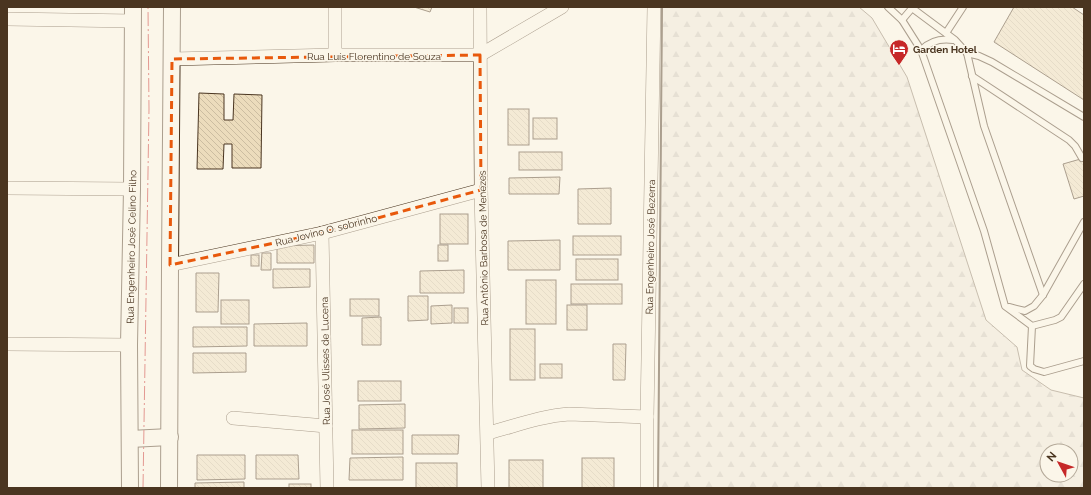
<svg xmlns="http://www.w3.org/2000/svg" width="1091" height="495" viewBox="0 0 1091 495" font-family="Raleway,sans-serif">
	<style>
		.forest { fill: url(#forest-firs); stroke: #887966; fill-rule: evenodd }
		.building { fill: url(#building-back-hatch); stroke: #4a3520 }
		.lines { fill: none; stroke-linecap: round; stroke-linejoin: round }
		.service-casing { stroke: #4a3520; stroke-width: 8 }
		.minor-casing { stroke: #4a3520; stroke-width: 14 }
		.tertiary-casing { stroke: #4a3520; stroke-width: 18 }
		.service { stroke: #fbf6e9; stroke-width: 6 }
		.minor { stroke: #fbf6e9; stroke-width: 13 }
		.tertiary { stroke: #fbf6e9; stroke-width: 16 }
		.wall { stroke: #4a3520; stroke-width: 2 }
		.power { stroke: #c62828; stroke-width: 1; stroke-dasharray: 14 3 2 3; stroke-linecap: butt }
		.marked { fill: none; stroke: #e8590c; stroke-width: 3; stroke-dasharray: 8 5; stroke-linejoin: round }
		.labels { text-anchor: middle; stroke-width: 3; stroke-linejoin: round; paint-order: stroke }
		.poi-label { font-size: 10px; font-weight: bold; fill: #4a3520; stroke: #fbf6e9; text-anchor: start }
		.street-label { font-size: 10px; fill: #4a3520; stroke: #fbf6e9 }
	</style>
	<defs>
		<pattern id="forest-firs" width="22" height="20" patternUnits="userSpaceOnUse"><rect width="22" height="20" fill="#ede6d9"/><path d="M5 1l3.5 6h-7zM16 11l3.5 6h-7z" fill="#cdc6ba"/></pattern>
		<pattern id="building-back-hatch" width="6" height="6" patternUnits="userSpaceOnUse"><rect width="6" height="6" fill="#ecdcbc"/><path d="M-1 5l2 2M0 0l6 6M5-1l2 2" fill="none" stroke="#ccbda1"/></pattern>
	</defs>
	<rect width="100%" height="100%" fill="#fbf6e9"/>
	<path class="forest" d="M 662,7 L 859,7 L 872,18 L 907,77 L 986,320 L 1017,347 L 1022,370 L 1051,390 L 1084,398 L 1084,488 L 658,488 ZM 1047,451 L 1071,451 L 1071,475 L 1047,475 Z"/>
	<g class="building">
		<polygon points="414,7 432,7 430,12"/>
		<polygon points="1014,7 1072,7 1084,15 1084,100 994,42"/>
		<polygon points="199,93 224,94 224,120 233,120 234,94 262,95 261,168 232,168 232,144 224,144 223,169 197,169"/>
		<rect x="508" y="109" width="21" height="36"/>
		<rect x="533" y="118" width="24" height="21"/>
		<rect x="519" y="152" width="43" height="18"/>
		<polygon points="1084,158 1084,196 1074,199 1063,164"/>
		<polygon points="560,177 559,194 509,194 509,178"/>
		<polygon points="611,188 611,224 578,224 578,189"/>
		<rect x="440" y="214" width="28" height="30"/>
		<rect x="573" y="236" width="48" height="19"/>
		<polygon points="560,240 560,270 508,270 508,241"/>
		<polygon points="314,245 314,263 277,263 277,246"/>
		<rect x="438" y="245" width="10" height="16"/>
		<polygon points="262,253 271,253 271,270 261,270"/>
		<rect x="251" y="255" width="8" height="11"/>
		<rect x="576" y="259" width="42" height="21"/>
		<polygon points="273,269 310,269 310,287 273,288"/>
		<polygon points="464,270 464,293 420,293 420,271"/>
		<polygon points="196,273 219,273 218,312 196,312"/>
		<rect x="526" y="280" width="30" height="44"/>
		<rect x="571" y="284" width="51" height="20"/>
		<polygon points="408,296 428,296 428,320 408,321"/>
		<rect x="350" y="299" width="29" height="17"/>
		<rect x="221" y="300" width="28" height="24"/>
		<polygon points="452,305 452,323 431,324 431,306"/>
		<rect x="567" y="305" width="20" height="25"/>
		<rect x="454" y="308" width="14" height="15"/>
		<polygon points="381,317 381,345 362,345 362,318"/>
		<polygon points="307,323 307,346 254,346 254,324"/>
		<polygon points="193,327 247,327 247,346 193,347"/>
		<rect x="510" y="329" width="25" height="51"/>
		<polygon points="613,344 626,344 625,380 613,380"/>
		<polygon points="193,353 246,353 246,372 193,373"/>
		<rect x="540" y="364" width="22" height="14"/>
		<rect x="358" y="381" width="43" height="20"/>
		<polygon points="405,404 405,428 359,429 359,405"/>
		<rect x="352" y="430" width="51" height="24"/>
		<polygon points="412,435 459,435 458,454 412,454"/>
		<polygon points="197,455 245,455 245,479 197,480"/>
		<polygon points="256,455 298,455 299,479 256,479"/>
		<polygon points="403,457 403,480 349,480 350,458"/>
		<rect x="582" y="458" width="32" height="30"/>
		<rect x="509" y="460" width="34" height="28"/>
		<rect x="416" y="463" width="41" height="25"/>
		<polygon points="244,482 244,488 195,488 195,483"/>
		<rect x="289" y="484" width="22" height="4"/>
	</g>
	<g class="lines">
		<defs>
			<g id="service">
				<polyline points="888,7 902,20 921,50 984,231 1005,306 1032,326 1055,320 1061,317 1084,284"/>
				<polyline points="912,8 955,40 967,53 984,126 1043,295"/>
				<polyline points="902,20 913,7"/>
				<polyline points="946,33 963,7"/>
				<path d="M 921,50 C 930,41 940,38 953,40"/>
				<polyline points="967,53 979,56 992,62 1084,117"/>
				<polyline points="972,76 1069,140 1075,146 1082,158"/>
				<polyline points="1009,307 1025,311 1034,306 1043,295 1084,222"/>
				<polyline points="1032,326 1030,366 1034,369 1044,372 1084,361"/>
			</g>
			<g id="minor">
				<polyline points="335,7 335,55"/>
				<polyline points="480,7 481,190 488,488"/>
				<polyline points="7,19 133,21"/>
				<polyline points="172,59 335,55 480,55 562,7"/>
				<polyline points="7,188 132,189"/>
				<polyline points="322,233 327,488"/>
				<polyline points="170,265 322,233 481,190"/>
				<polyline points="7,344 129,345"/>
				<polyline points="233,418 326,426"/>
				<path d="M 488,433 C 515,426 541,416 569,414 L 647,417"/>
				<polyline points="647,488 647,417 654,7"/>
			</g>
			<g id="tertiary">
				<polyline points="130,439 170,437"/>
				<polyline points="130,488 129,345 132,189 133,7"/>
				<polyline points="169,488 170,265 172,7"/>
			</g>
		</defs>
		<use href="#service" class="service-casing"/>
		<use href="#minor" class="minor-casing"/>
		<use href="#tertiary" class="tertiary-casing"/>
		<use href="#service" class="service"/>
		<use href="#minor" class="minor"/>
		<use href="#tertiary" class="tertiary"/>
		<polyline class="wall" points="658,488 662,7"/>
		<polyline class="power" points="143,488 149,109 148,7"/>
	</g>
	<path d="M0 0H1091V495H0ZM 480,55 L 481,190 L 322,233 L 170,265 L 172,59 Z" fill="#fbf6e9" fill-opacity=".55" fill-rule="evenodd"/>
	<path class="marked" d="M 480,55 L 481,190 L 322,233 L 170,265 L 172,59 Z"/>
	<defs>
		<symbol id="hotel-pin" viewBox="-11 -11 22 30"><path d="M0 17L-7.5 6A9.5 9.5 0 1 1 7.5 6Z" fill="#c62828" stroke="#fbf6e9"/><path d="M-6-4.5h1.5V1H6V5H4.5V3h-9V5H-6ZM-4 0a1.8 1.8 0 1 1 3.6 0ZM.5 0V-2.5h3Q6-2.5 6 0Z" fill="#fff"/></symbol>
	</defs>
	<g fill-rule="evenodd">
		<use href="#hotel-pin" x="888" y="38" width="22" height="30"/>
	</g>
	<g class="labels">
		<g class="poi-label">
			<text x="913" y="53">Garden Hotel</text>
		</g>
		<g class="street-label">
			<text x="374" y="60">Rua Luís Florentino de Souza</text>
			<text transform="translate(326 230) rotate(-14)" y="4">Rua Jovino O. sobrinho</text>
			<text transform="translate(131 247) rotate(-89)" y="4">Rua Engenheiro José Celino Filho</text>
			<text transform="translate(650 247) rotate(-89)" y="4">Rua Engenheiro José Bezerra</text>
			<text transform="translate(483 248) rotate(-91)" y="4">Rua Antônio Barbosa de Menezes</text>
			<text transform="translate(325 361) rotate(-91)" y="4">Rua José Ulisses de Lucena</text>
		</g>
	</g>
	<rect width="1091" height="495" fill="none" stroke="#4a3520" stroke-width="16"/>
	<g transform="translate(1059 463) rotate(310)"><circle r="19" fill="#fbf6e9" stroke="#b4a999"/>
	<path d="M0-3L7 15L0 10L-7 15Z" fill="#c62828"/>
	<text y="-6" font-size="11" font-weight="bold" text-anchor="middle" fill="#4a3520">N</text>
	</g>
</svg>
